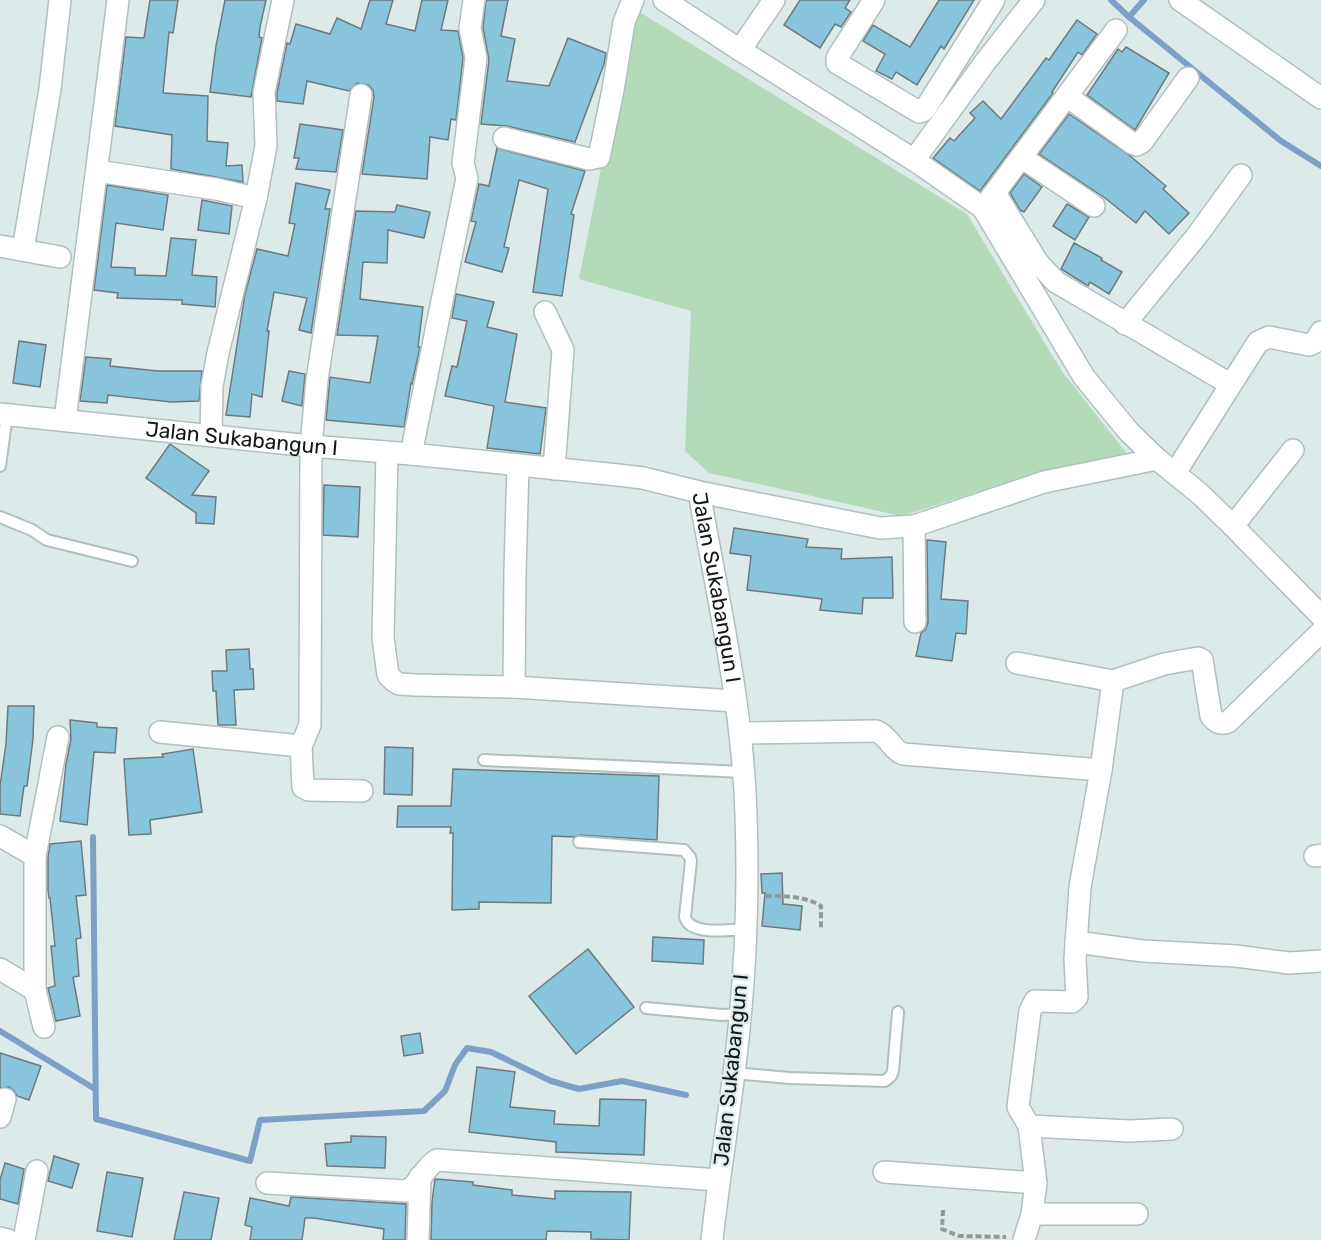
<svg xmlns="http://www.w3.org/2000/svg" width="1321" height="1240" viewBox="0 0 1321 1240" font-family="Rubik,sans-serif">
	<style>
		.green { fill: #b3dbb9 }
		.lines { fill: none; stroke-linecap: round; stroke-linejoin: round }
		.stream { stroke: #7ca0c7; stroke-width: 6 }
		.building { fill: #89c4dd; stroke: #6f7a7e; stroke-width: 1.5 }
		.lane-casing { stroke: #b1bfbf; stroke-width: 14 }
		.street-casing { stroke: #b1bfbf; stroke-width: 24 }
		.path { stroke: #909a9a; stroke-width: 4; stroke-dasharray: 6 3; stroke-linecap: butt }
		.lane { stroke: #fff; stroke-width: 10 }
		.street { stroke: #fff; stroke-width: 21 }
		.labels { text-anchor: middle; stroke-width: 4.5; stroke-linejoin: round; paint-order: stroke }
		.street-label { font-size: 21px; fill: #121717; stroke: #dceaea }
	</style>
	<rect width="100%" height="100%" fill="#dceaea"/>
	<polygon class="green" points="633,8 967,214 1061,370 1128,455 990,488 901,516 709,473 685,451 691,311 579,279"/>
	<g class="lines">
		<g class="stream">
			<polyline points="1111,0 1129,17 1281,141 1321,166"/>
			<polyline points="1129,17 1144,0"/>
			<polyline points="93,837 96,1119 250,1161 260,1120 424,1111 445,1091 455,1065 467,1048 491,1052 551,1081 579,1089 622,1081 686,1095"/>
			<polyline points="0,1031 95,1089"/>
		</g>
	</g>
	<g class="building">
		<polygon points="150,0 178,0 173,33 169,32 163,93 208,96 207,141 228,143 226,166 242,165 243,182 171,169 172,135 115,126 126,37 144,38"/>
		<polygon points="225,0 266,0 260,27 259,37 262,38 251,97 210,92 216,46"/>
		<polygon points="370,0 393,0 386,24 415,31 422,0 448,0 441,30 458,31 463,58 456,120 451,119 448,140 430,137 427,179 362,174 374,97 373,90 368,85 357,83 349,91 307,81 303,104 277,101 277,93 287,43 290,44 296,24 330,34 337,18 361,29"/>
		<polygon points="486,0 508,0 501,36 515,39 507,81 549,86 568,38 606,53 604,64 575,142 507,126 481,124 489,60 483,28"/>
		<polygon points="800,0 850,0 845,8 851,12 841,27 835,24 820,48 784,25"/>
		<polygon points="939,0 974,0 944,49 941,46 917,85 896,72 892,79 876,71 885,54 863,41 873,25 910,47"/>
		<polygon points="1077,20 1097,34 1082,55 1078,52 1052,92 1053,93 980,191 933,158 950,138 954,141 975,118 970,113 983,101 1001,119 1046,58 1049,60"/>
		<polygon points="1126,47 1169,73 1135,130 1087,95 1118,49 1122,52"/>
		<polygon points="1069,114 1129,155 1166,186 1163,189 1189,213 1169,234 1145,211 1136,223 1105,198 1039,154"/>
		<polygon points="300,124 343,130 336,172 296,169 299,158 294,158"/>
		<polygon points="497,148 585,171 571,214 574,215 562,296 533,292 548,189 519,180 504,247 509,248 502,272 465,262 476,222 471,221 479,184 489,186"/>
		<polygon points="1024,174 1042,187 1024,212 1020,210 1010,193"/>
		<polygon points="296,183 330,190 325,209 330,209 311,333 299,330 307,298 274,292 267,331 269,331 262,397 252,394 250,417 226,415 245,294 257,249 288,256 295,224 289,223"/>
		<polygon points="107,185 168,195 163,230 116,223 111,267 135,268 135,275 166,276 171,238 196,240 192,275 217,277 215,307 182,304 182,300 117,298 118,293 94,290"/>
		<polygon points="202,200 232,206 229,234 198,230"/>
		<polygon points="1067,204 1089,217 1075,240 1053,226"/>
		<polygon points="397,205 430,212 424,238 388,230 387,263 363,262 360,299 423,307 418,347 420,347 412,384 411,383 404,427 326,420 330,377 370,383 378,336 337,335 356,211 395,212"/>
		<polygon points="1074,243 1102,258 1101,260 1122,272 1109,294 1090,282 1088,286 1085,284 1061,269"/>
		<polygon points="456,294 494,302 487,327 517,334 505,402 546,408 540,454 487,448 494,406 445,396 452,366 457,367 467,321 452,318"/>
		<polygon points="19,341 46,345 40,387 13,383"/>
		<polygon points="86,357 111,359 110,366 158,371 202,371 199,401 171,402 108,395 107,403 80,401"/>
		<polygon points="289,371 305,374 302,406 282,401"/>
		<polygon points="170,444 209,471 192,495 216,497 214,524 196,523 196,513 146,478"/>
		<polygon points="324,485 360,487 358,537 323,535"/>
		<polygon points="734,528 808,539 806,547 842,549 841,559 892,557 893,598 863,598 862,614 820,610 822,599 747,590 751,556 730,553"/>
		<polygon points="927,540 946,542 941,599 968,601 966,634 956,633 952,661 916,656 921,633 926,629 928,622"/>
		<polygon points="249,649 250,669 253,669 254,689 234,690 236,725 218,725 216,691 213,691 212,671 227,671 226,650"/>
		<polygon points="8,706 34,706 33,739 27,786 24,786 20,816 0,814 0,786 6,744"/>
		<polygon points="70,720 97,723 97,727 117,728 115,753 94,752 87,825 60,821 66,764 71,739"/>
		<polygon points="385,747 413,748 412,795 384,794"/>
		<polygon points="193,749 202,812 150,820 151,834 129,835 124,759 163,757 162,754"/>
		<polygon points="453,769 659,776 657,840 580,835 574,837 552,836 551,903 479,902 479,909 452,910 453,833 450,833 451,827 397,827 398,806 451,806"/>
		<polygon points="81,841 86,895 76,896 81,938 76,939 79,976 73,977 80,1016 56,1021 48,988 55,986 51,946 55,946 50,898 49,898 48,890 48,857 50,844"/>
		<polygon points="782,873 783,904 802,906 800,930 762,926 765,893 762,893 761,874"/>
		<polygon points="653,937 704,940 703,964 652,961"/>
		<polygon points="588,949 634,1007 576,1054 529,996"/>
		<polygon points="420,1033 423,1053 404,1056 401,1036"/>
		<polygon points="0,1053 41,1066 29,1100 17,1096 14,1091 9,1087 0,1088"/>
		<polygon points="477,1067 515,1072 510,1107 555,1111 554,1124 599,1126 600,1099 646,1100 644,1155 556,1152 556,1142 469,1132"/>
		<polygon points="351,1136 386,1137 385,1168 327,1166 325,1144 351,1142"/>
		<polygon points="54,1156 79,1164 72,1188 48,1181"/>
		<polygon points="5,1163 24,1169 18,1204 0,1199 0,1180"/>
		<polygon points="107,1172 143,1178 132,1237 97,1231"/>
		<polygon points="435,1179 473,1182 473,1185 512,1190 512,1195 555,1199 555,1191 631,1192 629,1240 591,1239 591,1232 547,1231 546,1240 431,1240 432,1202"/>
		<polygon points="184,1192 219,1198 211,1240 174,1240"/>
		<polygon points="291,1197 406,1204 405,1240 383,1240 384,1229 314,1218 305,1218 302,1240 250,1240 252,1227 245,1225 250,1198 289,1206"/>
	</g>
	<g class="lines">
		<defs>
			<g id="lane">
				<polyline points="0,466 7,415"/>
				<polyline points="0,517 32,530 47,540 132,561"/>
				<polyline points="484,760 743,772"/>
				<path d="M 579,842 L 684,850 L 690,857 L 691,861 L 685,917 C 690,936 729,930 745,929"/>
				<polyline points="646,1008 722,1015 740,1014"/>
				<polyline points="734,1073 789,1078 885,1081 891,1076 893,1071 898,1012"/>
			</g>
			<g id="street">
				<polyline points="664,0 740,50 914,160 983,208 1084,377 1129,432 1157,459 1200,494 1233,526 1321,616"/>
				<polyline points="874,0 837,58 837,63 919,112 923,111 927,106 994,0"/>
				<polyline points="1180,0 1321,98"/>
				<polyline points="740,50 774,0"/>
				<polyline points="361,95 317,380 311,446 310,725 301,746 303,787 309,790 362,791"/>
				<polyline points="1068,97 1132,143 1137,145 1142,142 1188,78"/>
				<polyline points="504,138 589,159 599,157 613,90 624,22 633,0"/>
				<polyline points="1021,157 1094,206"/>
				<polyline points="914,160 986,61 1034,0"/>
				<polyline points="97,171 216,189 256,198"/>
				<polyline points="995,193 1038,263 1056,282 1230,384"/>
				<polyline points="987,203 1116,30"/>
				<polyline points="0,246 60,257"/>
				<polyline points="23,250 50,89 60,0"/>
				<polyline points="545,312 563,350 554,469"/>
				<polyline points="1125,324 1199,233 1241,175"/>
				<path id="s1" d="M 0,414 L 311,446 L 411,454 L 618,475 L 643,478 L 699,492 C 718,599 743,707 746,815 C 749,901 745,988 734,1073 C 727,1129 718,1184 712,1240"/>
				<polyline points="65,420 118,0"/>
				<polyline points="211,435 212,386 218,353 256,198 266,146 264,92 283,0"/>
				<polyline points="387,453 383,638 388,675 394,681 399,684 416,685 514,687 735,701"/>
				<polyline points="411,454 467,178 463,163 476,58 470,28 474,0"/>
				<polyline points="1175,473 1258,342 1269,337 1309,345 1315,342 1321,332"/>
				<polyline points="699,492 880,528 914,526 1044,482 1157,459"/>
				<polyline points="914,526 915,622"/>
				<polyline points="1233,526 1293,450"/>
				<path d="M 1017,663 L 1113,681 L 1164,664 L 1198,658 L 1202,660 L 1211,716 C 1216,722 1220,725 1228,722 L 1321,632"/>
				<polyline points="514,687 515,572 518,465"/>
				<polyline points="160,732 301,746"/>
				<path d="M 741,733 L 876,731 C 889,736 891,749 903,754 L 1101,770"/>
				<polyline points="0,836 35,856"/>
				<polyline points="1315,856 1321,855"/>
				<polyline points="1076,942 1143,951 1236,956 1289,963 1321,961"/>
				<polyline points="0,969 35,990"/>
				<polyline points="44,1027 35,990 35,856 58,737"/>
				<polyline points="0,1117 5,1099"/>
				<polyline points="1029,1126 1130,1131 1172,1129"/>
				<polyline points="884,1172 1036,1183"/>
				<path d="M 267,1183 L 406,1191 C 420,1185 424,1167 437,1160 L 719,1180"/>
				<polyline points="1032,1214 1137,1214"/>
				<polyline points="0,1238 8,1240"/>
				<polyline points="24,1240 37,1171"/>
				<polyline points="418,1240 420,1177"/>
				<polyline points="1024,1240 1032,1214 1036,1183 1029,1126 1018,1107 1030,1011 1035,1001 1072,1002 1077,997 1075,959 1080,887 1101,770 1113,681"/>
			</g>
		</defs>
		<use href="#lane" class="lane-casing"/>
		<use href="#street" class="street-casing"/>
		<g class="path">
			<path d="M 766,896 C 785,896 805,896 821,906 L 821,928"/>
			<polyline points="943,1210 942,1229 959,1236 1006,1237"/>
		</g>
		<use href="#lane" class="lane"/>
		<use href="#street" class="street"/>
	</g>
	<g class="labels">
		<g class="street-label">
			<text dy="7" stroke="none"><textPath href="#s1" startOffset="243">Jalan Sukabangun I</textPath></text>
			<text dy="7" stroke="none"><textPath href="#s1" startOffset="801">Jalan Sukabangun I</textPath></text>
			<text transform="translate(731 1070) rotate(-84)" y="7">Jalan Sukabangun I</text>
		</g>
	</g>
</svg>
